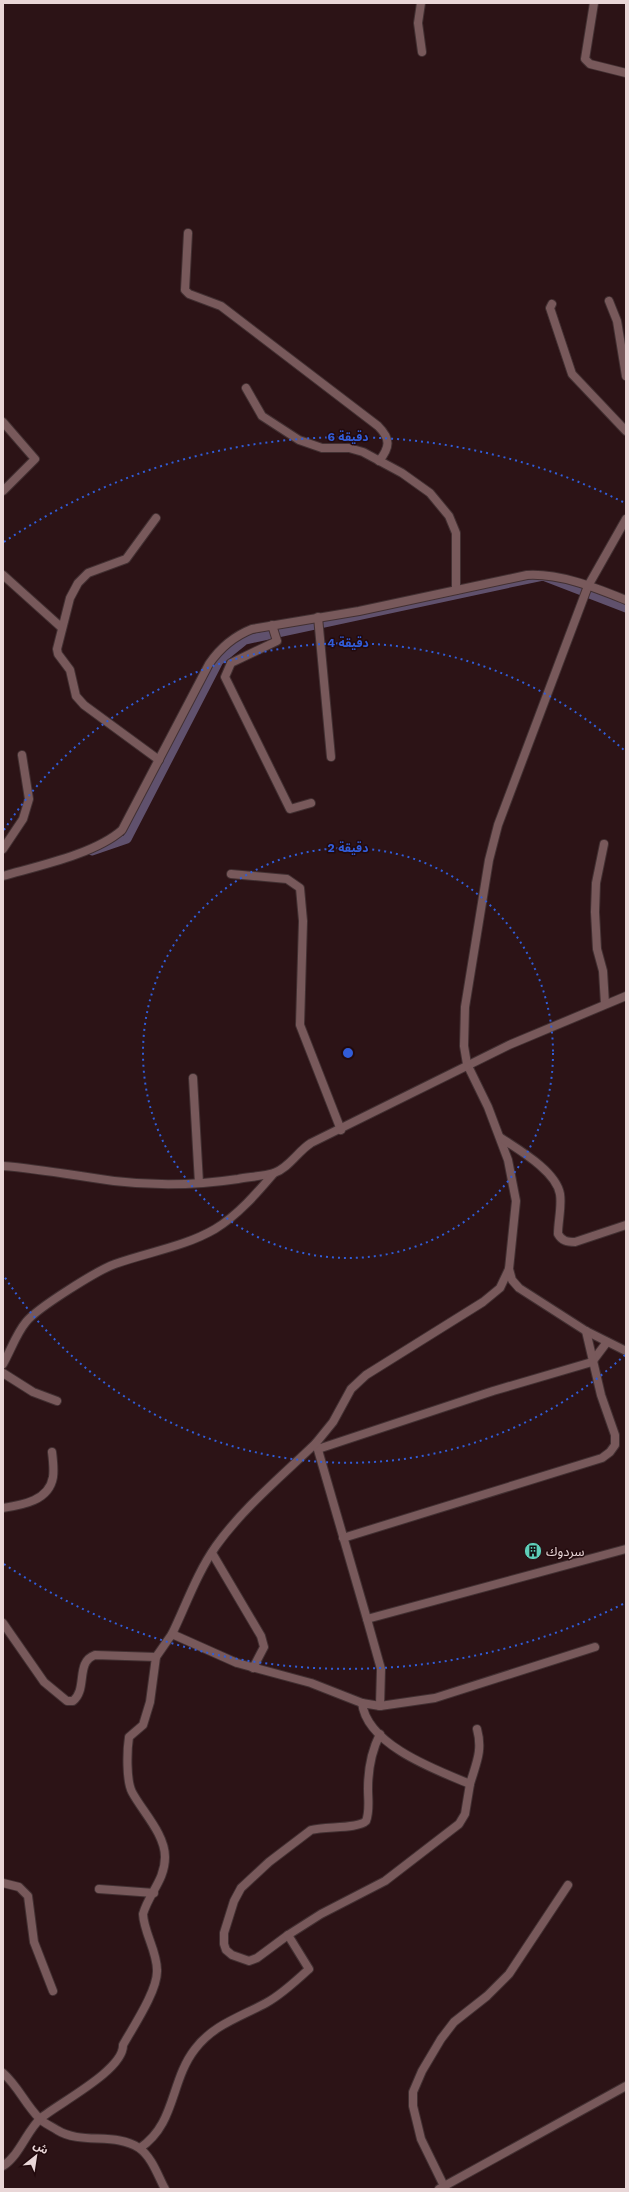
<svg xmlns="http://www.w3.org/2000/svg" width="629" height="2192" viewBox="0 0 629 2192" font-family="'Work Sans','Noto Sans Arabic',sans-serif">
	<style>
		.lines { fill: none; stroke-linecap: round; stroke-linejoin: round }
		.canal { stroke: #60516d; stroke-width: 9 }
		.minor-casing { stroke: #423032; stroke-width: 10 }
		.minor { stroke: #78595b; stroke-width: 8 }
		.ring { fill: none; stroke: #315cd8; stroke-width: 2; stroke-dasharray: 2 4 }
		.labels { text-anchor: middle; stroke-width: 3; stroke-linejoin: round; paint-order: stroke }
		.poi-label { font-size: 13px; fill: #e9d6d7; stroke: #220a0d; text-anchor: start }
		.centre { fill: #315cd8; stroke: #220a0d; stroke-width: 2 }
		.ring-label { font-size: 12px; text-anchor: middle; font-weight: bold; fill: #315cd8; stroke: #220a0d; stroke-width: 3; stroke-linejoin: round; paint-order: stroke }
	</style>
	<rect width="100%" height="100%" fill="#2c1316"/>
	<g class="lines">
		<polyline class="canal" points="92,851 127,839 219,661 245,640 543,576 626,608"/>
		<defs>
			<g id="minor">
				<polyline points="421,3 418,23 422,52"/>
				<polyline points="594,3 585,59 590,64 626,73"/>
				<path d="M 188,233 L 185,290 L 189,294 L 221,306 L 378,426 C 391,439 390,447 379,461"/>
				<polyline points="609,301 617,321 626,376"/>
				<polyline points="552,304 550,308 572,374 626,431"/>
				<polyline points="246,388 262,416 299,440 322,448 349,448 363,452 402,473 430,493 449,516 456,533 456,590"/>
				<polyline points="3,422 35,459 3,491"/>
				<polyline points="156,518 126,559 88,573 78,583 70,598 57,649 58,654 70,670 76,696 84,705 159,760"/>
				<polyline points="626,519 588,586 498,825 489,860 465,1007 464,1046 467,1064 488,1107 508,1160 516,1201 509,1269 500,1288 483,1302 366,1375 351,1389 333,1422 316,1443 367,1619 626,1549"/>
				<polyline points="3,575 62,628"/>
				<polyline points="318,617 331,757"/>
				<polyline points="272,625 277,641 231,663 225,677 290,809 311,803"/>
				<polyline points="604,844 596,883 595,912 597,949 603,971 605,1004"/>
				<polyline points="3,849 23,819 29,799 22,755"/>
				<polyline points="231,874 287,879 300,888 303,921 300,1025 341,1130"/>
				<path d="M 3,876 C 38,866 95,854 122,830 L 209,664 C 220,648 234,636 252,629 L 359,611 L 527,575 C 560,573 596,588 626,600"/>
				<polyline points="193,1078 199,1183"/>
				<path d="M 501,1138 C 519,1150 556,1171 560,1194 C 562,1207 558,1221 558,1234 C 562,1241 567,1242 575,1242 L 626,1225"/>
				<path d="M 3,1166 C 41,1169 77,1176 114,1181 C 155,1186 198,1185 238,1179 C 249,1177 263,1176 274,1173 C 289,1168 298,1151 311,1143 L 509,1045 L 626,996"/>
				<polyline points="509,1269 512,1280 519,1288 586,1331 626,1351"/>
				<path d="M 3,1364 C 11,1350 16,1334 26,1322 C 37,1308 98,1270 115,1264 C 148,1252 184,1247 215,1229 C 238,1215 257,1193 274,1173"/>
				<polyline points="3,1373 33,1392 57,1401"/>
				<polyline points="318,1449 493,1391 592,1362 607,1342"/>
				<path d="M 3,1508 C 22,1505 49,1501 53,1477 C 54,1470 53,1460 52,1452"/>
				<polyline points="343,1538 602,1458 610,1452 615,1445 615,1435 601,1395 586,1331"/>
				<polyline points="212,1553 261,1636 264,1647 253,1668"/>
				<polyline points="367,1619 381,1669 380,1706"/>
				<path d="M 3,1623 L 44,1682 L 67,1701 L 73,1701 C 88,1689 75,1662 95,1655 L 156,1657 L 172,1634 L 237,1663 L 311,1683 L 362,1703"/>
				<path d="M 172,1634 C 186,1605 197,1573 216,1546 C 243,1508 283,1475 316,1443"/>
				<path d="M 477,1729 C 483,1751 476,1763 470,1784 C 436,1770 367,1745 362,1703 L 380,1706 L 435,1698 L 595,1647"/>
				<path d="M 380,1734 C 371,1752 368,1769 368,1789 C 368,1800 370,1811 366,1821 C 358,1829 325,1826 311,1830 L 269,1862 L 241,1888 L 234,1901 L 224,1933 L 224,1944 L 226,1950 L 232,1955 L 249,1961 L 257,1958 L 288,1935 L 321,1914 L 385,1881 L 459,1824 L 465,1814 L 470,1784"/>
				<polyline points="3,1883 19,1887 28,1896 34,1942 53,1991"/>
				<polyline points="99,1889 154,1893"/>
				<path d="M 3,2073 C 18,2086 25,2104 39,2118 C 43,2123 51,2126 57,2130 C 81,2145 116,2132 139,2148 C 152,2157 158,2176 165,2189"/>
				<path d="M 140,2148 C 176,2124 170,2081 195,2049 C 213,2025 240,2017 266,2003 C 281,1995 296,1981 309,1969 L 288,1935"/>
				<path d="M 3,2166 C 20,2155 27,2130 41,2118 C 59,2103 124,2070 123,2045 C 133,2027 158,1990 157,1970 C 157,1951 144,1933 143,1914 C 149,1893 165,1880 165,1857 C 165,1834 142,1811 132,1792 C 126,1780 127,1750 129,1737 L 143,1725 L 150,1702 L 156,1657"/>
				<polyline points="444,2186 421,2139 413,2106 413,2092 422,2071 441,2039 454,2022 487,1996 509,1974 568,1885"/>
				<polyline points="439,2189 626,2086"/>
			</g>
		</defs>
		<use href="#minor" class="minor-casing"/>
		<use href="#minor" class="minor"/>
	</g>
	<g class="ring">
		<circle cx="348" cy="1053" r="205"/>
		<path d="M625 1355A410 410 0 0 1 4 1276M4 830A410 410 0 0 1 625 751"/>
		<path d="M623 1604A616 616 0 0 1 4 1564M4 542A616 616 0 0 1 623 502"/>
	</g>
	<defs>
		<symbol id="building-disc" viewBox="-11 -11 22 22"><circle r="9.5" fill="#5eceb8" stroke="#220a0d"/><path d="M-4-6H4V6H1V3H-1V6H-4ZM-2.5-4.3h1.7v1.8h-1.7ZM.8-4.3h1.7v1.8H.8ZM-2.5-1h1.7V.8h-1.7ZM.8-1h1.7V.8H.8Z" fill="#111"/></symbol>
	</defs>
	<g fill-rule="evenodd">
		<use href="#building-disc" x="523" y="1541" width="20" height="20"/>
	</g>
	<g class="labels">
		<g class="poi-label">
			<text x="546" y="1556">سردوك</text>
		</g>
	</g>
	<circle cx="348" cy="1053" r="6" class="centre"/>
	<g class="ring-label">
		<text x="348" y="441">6 دقيقة</text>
		<text x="348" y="647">4 دقيقة</text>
		<text x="348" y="852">2 دقيقة</text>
	</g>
	<rect width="629" height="2192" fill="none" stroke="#e9d6d7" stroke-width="8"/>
	<g transform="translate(36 2156) rotate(30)" stroke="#220a0d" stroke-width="3" paint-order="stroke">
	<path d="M0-3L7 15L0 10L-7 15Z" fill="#e9d6d7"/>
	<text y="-6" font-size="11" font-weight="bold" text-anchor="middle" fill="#e9d6d7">ش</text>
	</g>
</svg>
